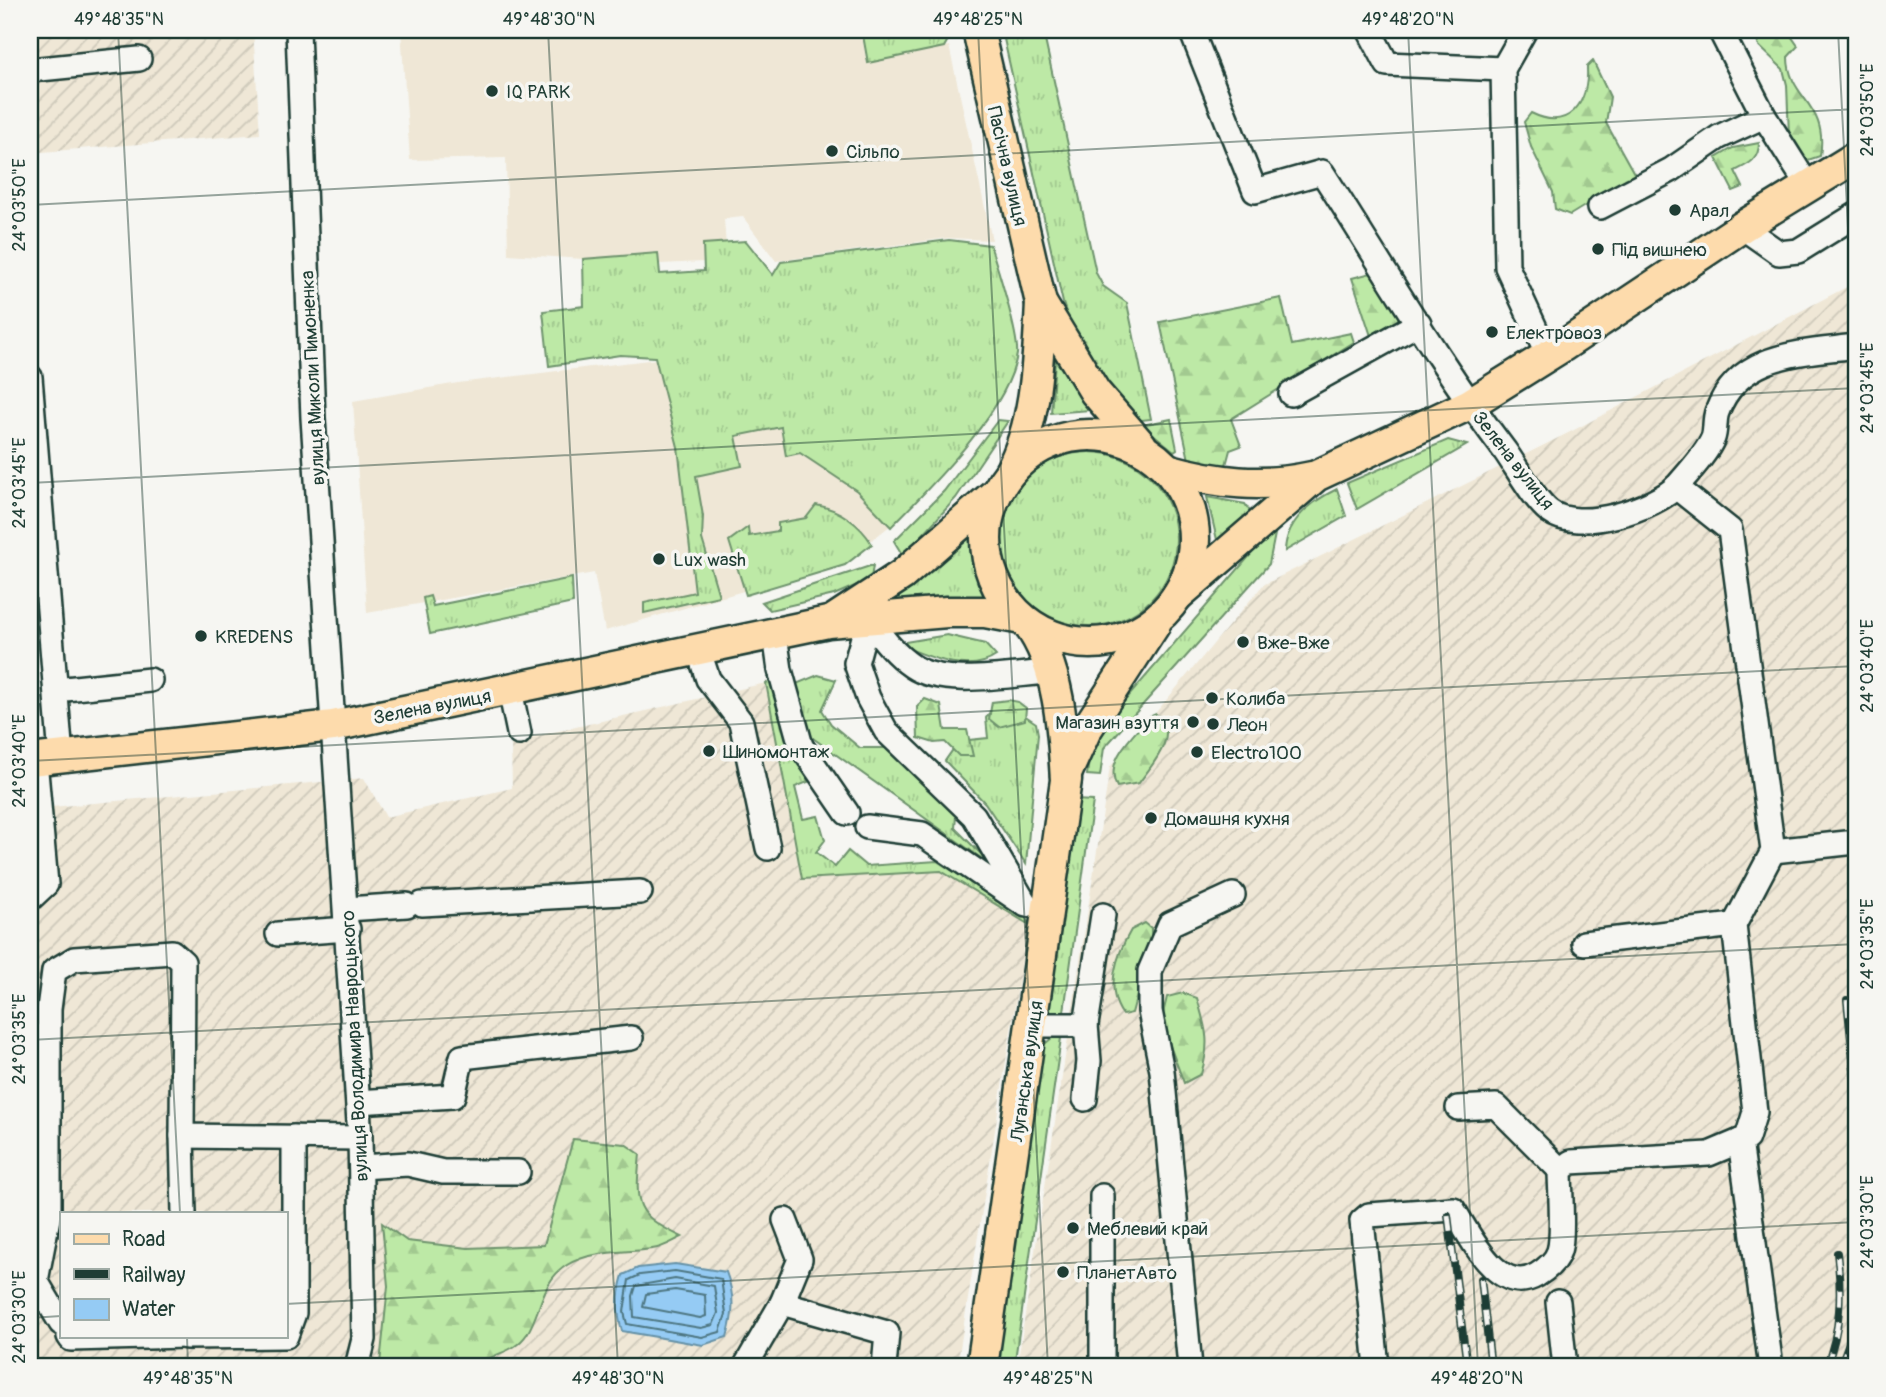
<svg xmlns="http://www.w3.org/2000/svg" width="1886" height="1397" viewBox="0 0 1886 1397" font-family="Pangolin,sans-serif">
	<style>
		.built { fill: #efe7d6 }
		.industrial { fill: url(#industrial-furrows); fill-rule: evenodd }
		.grass { fill: url(#grass-tufts); stroke: #6e936d; stroke-width: 2 }
		.forest { fill: url(#forest-firs); stroke: #6e936d; stroke-width: 2 }
		.water { fill: #95cbf4; stroke: #6692a7; stroke-width: 2 }
		.lines { fill: none; stroke-linecap: round; stroke-linejoin: round }
		.shore { stroke: #4e7681; stroke-width: 2 }
		.minor-casing { stroke: #1f3d34; stroke-width: 28 }
		.major-casing { stroke: #1f3d34; stroke-width: 35 }
		.minor { stroke: #f6f6f2; stroke-width: 23 }
		.major { stroke: #fddbac; stroke-width: 30 }
		.rail-casing { stroke: #1f3d34; stroke-width: 8 }
		.rail { stroke: #f6f6f2; stroke-width: 5; stroke-dasharray: 16; stroke-linecap: butt }
		.ticks { fill: none; stroke: #1f3d34; stroke-width: 2; stroke-opacity: 0.45 }
		.poi-dot { fill: #1f3d34; stroke: #f6f6f2; stroke-width: 2.5 }
		.labels { text-anchor: middle; stroke-width: 7; stroke-linejoin: round; paint-order: stroke }
		.poi-label { font-size: 19px; fill: #1f3d34; stroke: #f6f6f2; text-anchor: start }
		.street-label { font-size: 19px; fill: #1f3d34; stroke: #f6f6f2 }
		.neatline { fill: none; stroke: #1f3d34; stroke-width: 2.5 }
		.ticks-label { font-size: 18px; text-anchor: middle; fill: #1f3d34 }
	</style>
	<defs>
		<pattern id="industrial-furrows" width="10" height="10" patternUnits="userSpaceOnUse" patternTransform="scale(1.75)"><rect width="10" height="10" fill="#efe7d6"/><path d="M-1 1l2-2M0 10L10 0M9 11l2-2" fill="none" stroke="#ccc7b8"/></pattern>
		<pattern id="grass-tufts" width="24" height="20" patternUnits="userSpaceOnUse" patternTransform="scale(1.75)"><rect width="24" height="20" fill="#bde9a6"/><path d="M3 7l-1-3M5 7V3M7 7l1-3M15 17l-1-3M17 17v-4M19 17l1-3" fill="none" stroke="#a2c990"/></pattern>
		<pattern id="forest-firs" width="22" height="20" patternUnits="userSpaceOnUse" patternTransform="scale(1.75)"><rect width="22" height="20" fill="#bde9a6"/><path d="M5 1l3.5 6h-7zM16 11l3.5 6h-7z" fill="#a2c990"/></pattern>
	</defs>
	<rect width="100%" height="100%" fill="#f6f6f2"/>
	<filter id="ink" filterUnits="userSpaceOnUse"><feTurbulence type="fractalNoise" baseFrequency=".0143" numOctaves="2"/><feDisplacementMap in="SourceGraphic" scale="14" xChannelSelector="R" yChannelSelector="G"/><feConvolveMatrix kernelMatrix="1 2 1 2 8 2 1 2 1" color-interpolation-filters="sRGB"/></filter>
	<g filter="url(#ink)">
		<g class="built">
			<polygon points="401,30 861,30 867,63 949,46 992,240 948,238 776,261 743,217 724,219 727,261 659,264 508,254 506,158 410,160"/>
			<polygon points="665,358 881,487 891,525 844,562 605,631 594,573 367,613 353,401 458,383"/>
		</g>
		<g class="industrial">
			<polygon points="30,30 253,30 260,134 30,153"/>
			<polygon points="1856,282 1856,1357 1850,1367 1017,1367 1110,767 1263,585 1574,430"/>
			<path d="M 766,683 L 802,879 L 941,871 L 1028,924 L 957,1367 L 30,1367 L 30,1211 L 36,1182 L 34,1019 L 30,983 L 30,809 L 364,778 L 386,817 L 512,788 L 511,742 ZM 61,1213 L 285,1213 L 285,1336 L 61,1336 Z"/>
		</g>
		<g class="grass">
			<polygon points="862,30 945,30 948,40 944,47 868,63"/>
			<polygon points="1043,31 1096,273 1103,286 1127,303 1151,419 1133,421 1074,337 1063,303 1004,39"/>
			<path d="M 949,240 L 990,245 C 997,265 1019,336 1017,354 C 1009,410 930,487 891,527 L 857,491 L 800,453 L 786,456 L 781,427 L 736,436 L 742,466 L 696,476 L 703,516 L 702,539 L 719,596 L 644,613 L 644,603 L 695,592 L 678,447 L 655,357 L 620,355 L 549,366 L 543,311 L 584,306 L 583,259 L 658,253 L 660,274 L 704,271 L 703,244 L 746,241 L 773,275 L 781,262 Z"/>
			<polygon points="1055,360 1092,410 1051,413"/>
			<polygon points="998,420 1008,421 956,498 903,556 894,541 944,491"/>
			<polygon points="1448,440 1467,445 1357,509 1347,483"/>
			<circle cx="1089" cy="539" r="87"/>
			<path d="M 1337,489 L 1346,516 L 1285,551 C 1286,521 1312,501 1337,489 Z"/>
			<polygon points="1207,497 1245,504 1251,513 1218,544"/>
			<path d="M 816,505 C 839,509 860,524 872,544 L 845,565 L 746,595 L 729,541 L 748,527 L 749,536 L 778,531 L 778,523 L 806,518 Z"/>
			<polygon points="1277,524 1269,564 1104,748 1100,776 1087,775 1090,752 1103,726"/>
			<polygon points="969,530 972,558 989,600 954,597 881,604"/>
			<polygon points="873,565 871,579 834,595 770,610 762,602"/>
			<polygon points="572,578 573,603 430,634 423,598 430,596 433,606"/>
			<path d="M 947,635 L 985,644 L 996,656 C 971,674 932,658 907,648 L 905,642 Z"/>
			<polygon points="818,675 836,680 822,710 831,724 860,748 889,748 956,816 955,828 995,868 810,736 796,684"/>
			<polygon points="772,681 788,744 804,767 808,782 795,787 803,819 818,816 825,840 816,852 835,867 848,851 866,866 937,861 1026,918 1028,924 941,871 802,879 766,683"/>
			<polygon points="1012,707 1036,723 1038,734 1026,864 985,803 945,761 959,741 988,738 986,718 991,710"/>
			<polygon points="1075,800 1093,801 1063,1019 1050,1013 1047,1006"/>
			<polygon points="1053,1037 1061,1038 1014,1367 996,1367 1040,1048"/>
		</g>
		<g class="forest">
			<path d="M 1752,30 L 1789,33 L 1798,46 L 1788,57 C 1788,99 1829,103 1820,156 L 1805,161 L 1789,136 L 1787,85 L 1783,69 L 1759,46 Z"/>
			<path d="M 1593,61 L 1610,97 L 1606,123 L 1635,175 L 1570,215 L 1555,209 L 1553,192 L 1531,147 L 1524,122 L 1531,113 C 1569,132 1589,103 1587,67 Z"/>
			<path d="M 1759,143 C 1759,160 1749,164 1735,171 L 1743,187 L 1733,191 L 1716,158 L 1733,148 Z"/>
			<path d="M 1371,273 C 1381,278 1401,307 1398,319 C 1395,329 1380,334 1372,339 L 1352,278 Z"/>
			<polygon points="1281,298 1292,345 1351,333 1354,342 1231,419 1241,446 1230,450 1226,465 1239,473 1189,460 1160,322"/>
			<polygon points="1171,419 1177,449 1174,451 1142,425"/>
			<polygon points="925,699 941,705 945,730 967,730 973,756 959,756 945,742 934,743 918,738 917,707"/>
			<polygon points="1008,700 1018,702 1026,708 1025,720 999,727 989,719 992,702"/>
			<path d="M 1156,714 C 1182,733 1151,766 1139,783 L 1117,787 C 1103,761 1134,735 1149,717 Z"/>
			<path d="M 1145,923 L 1151,928 L 1151,943 L 1132,1013 L 1123,1015 C 1104,990 1117,954 1131,930 Z"/>
			<path d="M 1183,993 L 1197,998 C 1206,1029 1211,1042 1201,1074 L 1184,1083 L 1161,1022 L 1167,997 Z"/>
			<path d="M 573,1139 L 625,1144 L 640,1154 C 635,1205 634,1214 682,1237 C 673,1241 663,1248 652,1249 C 626,1253 591,1250 567,1265 C 541,1281 542,1310 527,1334 C 513,1355 492,1351 479,1367 L 399,1367 L 380,1364 L 388,1286 L 382,1223 L 407,1241 L 468,1248 L 544,1245 Z"/>
		</g>
		<path class="water" d="M 675,1264 L 726,1272 C 735,1295 734,1314 727,1337 L 703,1345 L 622,1331 C 616,1311 617,1296 623,1275 L 638,1268 Z"/>
		<g class="lines">
			<g class="shore">
				<polygon points="675,1271 721,1279 726,1314 720,1332 702,1337 627,1324 624,1312 629,1280 640,1275"/>
				<polygon points="675,1279 714,1286 718,1313 713,1325 701,1328 634,1317 633,1296 636,1286"/>
				<polygon points="675,1290 705,1295 706,1316 700,1318 643,1307 646,1294"/>
			</g>
			<defs>
				<g id="minor">
					<polyline points="298,30 313,418 360,1138 364,1339 357,1367"/>
					<path d="M 1191,30 L 1255,191 L 1322,172 C 1382,265 1438,363 1505,451 C 1517,468 1534,499 1549,511 C 1578,534 1655,509 1678,485 C 1688,473 1707,453 1713,438 C 1716,430 1714,420 1717,412 C 1739,352 1803,353 1856,346"/>
					<polyline points="1369,30 1387,64 1503,69"/>
					<polyline points="1525,30 1503,69 1507,267 1548,356"/>
					<polyline points="1720,30 1764,116 1808,186"/>
					<polyline points="30,70 139,59"/>
					<polyline points="1600,207 1671,170 1719,137 1764,116"/>
					<polyline points="1742,227 1779,253 1798,251 1856,215"/>
					<polyline points="30,377 61,757"/>
					<polyline points="1291,394 1419,323"/>
					<polyline points="868,619 856,663 868,698 886,731 974,816 1026,905"/>
					<path d="M 868,619 C 881,636 894,654 912,666 C 944,688 1013,674 1050,672"/>
					<polyline points="775,635 780,670 801,746 847,813"/>
					<polyline points="699,652 708,679 741,722 768,848"/>
					<polyline points="56,690 150,680"/>
					<polyline points="510,690 519,733"/>
					<polyline points="867,827 922,834 1021,902"/>
					<polyline points="1773,851 1856,842"/>
					<polyline points="30,899 46,884 35,760"/>
					<polyline points="422,904 640,892"/>
					<polyline points="347,909 407,905"/>
					<polyline points="278,934 348,929"/>
					<polyline points="1584,943 1734,925"/>
					<polyline points="1033,1025 1086,1025 1103,915"/>
					<polyline points="1085,1099 1089,1061 1086,1025"/>
					<polyline points="358,1102 453,1096 462,1057 631,1038"/>
					<polyline points="1458,1108 1496,1106 1560,1170"/>
					<polyline points="182,1136 184,1213"/>
					<polyline points="1740,1141 1771,1367"/>
					<polyline points="361,1167 408,1164 443,1172 518,1172"/>
					<polyline points="1102,1196 1102,1367"/>
					<polyline points="1558,1302 1565,1367"/>
					<polyline points="782,1303 800,1259 785,1220"/>
					<polyline points="61,1323 36,1281 49,1213 49,1009 54,971 74,959 172,952 183,962 182,1136 360,1138"/>
					<polyline points="69,1336 71,1339 186,1336"/>
					<polyline points="186,1337 286,1336 294,1313 294,1137"/>
					<polyline points="745,1367 782,1303 887,1333 884,1367"/>
					<polyline points="1190,1367 1162,1071 1150,1011 1150,971 1170,924 1233,895"/>
					<path d="M 1377,1367 L 1362,1221 L 1369,1215 L 1453,1209 C 1470,1235 1498,1298 1537,1275 C 1545,1270 1556,1261 1559,1251 C 1564,1236 1560,1188 1560,1170 L 1571,1162 L 1709,1154 L 1747,1138 L 1755,1112 L 1734,925 L 1773,851 L 1730,530 L 1676,487"/>
				</g>
				<g id="major">
					<polyline points="978,30 1041,303 1095,392 1141,445"/>
					<circle cx="1090" cy="539" r="104"/>
					<path d="M 1167,469 C 1217,483 1262,488 1312,477"/>
					<path d="M 1010,472 C 1037,421 1038,360 1041,303"/>
					<polyline points="1177,596 1316,476 1470,404 1563,346 1742,227 1856,157"/>
					<polyline points="835,619 902,575 997,492"/>
					<polyline points="30,760 333,726 828,622 947,612 985,612 1022,619"/>
					<polyline points="1066,774 1086,730 1155,624"/>
					<path d="M 982,1367 L 1066,780 C 1063,729 1059,665 1028,624"/>
				</g>
			</defs>
			<use href="#minor" class="minor-casing"/>
			<use href="#major" class="major-casing"/>
			<use href="#minor" class="minor"/>
			<use href="#major" class="major"/>
			<defs>
				<g id="rail">
					<polyline points="1847,1000 1856,1089"/>
					<polyline points="1448,1215 1467,1367"/>
					<polyline points="1481,1279 1491,1367"/>
					<path d="M 1826,1367 C 1841,1329 1842,1293 1837,1253"/>
					<polyline points="1840,1367 1856,1323"/>
					<polyline points="1853,1367 1856,1361"/>
				</g>
			</defs>
			<use href="#rail" class="rail-casing"/>
			<use href="#rail" class="rail"/>
		</g>
	</g>
	<path class="ticks" d="M 118,30 L 180,1213M 548,30 L 618,1367M 978,30 L 1048,1367M 1408,30 L 1478,1367M 1838,30 L 1856,386M 30,205 L 1856,109M 30,483 L 1856,388M 30,761 L 1856,666M 30,1040 L 1856,944M 285,1304 L 1856,1222M 30,1318 L 61,1316M 187,1336 L 188,1367"/>
	<g class="poi-dot">
		<circle cx="492" cy="91" r="7"/>
		<circle cx="832" cy="151" r="7"/>
		<circle cx="1675" cy="210" r="7"/>
		<circle cx="1598" cy="249" r="7"/>
		<circle cx="1492" cy="332" r="7"/>
		<circle cx="659" cy="559" r="7"/>
		<circle cx="201" cy="636" r="7"/>
		<circle cx="1243" cy="642" r="7"/>
		<circle cx="1212" cy="698" r="7"/>
		<circle cx="1193" cy="722" r="7"/>
		<circle cx="1213" cy="724" r="7"/>
		<circle cx="709" cy="751" r="7"/>
		<circle cx="1197" cy="752" r="7"/>
		<circle cx="1151" cy="818" r="7"/>
		<circle cx="1073" cy="1228" r="7"/>
		<circle cx="1063" cy="1272" r="7"/>
	</g>
	<g class="labels">
		<g class="poi-label">
			<text x="506" y="98">IQ PARK</text>
			<text x="846" y="158">Сільпо</text>
			<text x="1689" y="217">Арал</text>
			<text x="1612" y="256">Під вишнею</text>
			<text x="1506" y="339">Електровоз</text>
			<text x="673" y="566">Lux wash</text>
			<text x="215" y="643">KREDENS</text>
			<text x="1257" y="649">Вже-Вже</text>
			<text x="1226" y="705">Колиба</text>
			<text x="1179" y="729" text-anchor="end">Магазин взуття</text>
			<text x="1227" y="731">Леон</text>
			<text x="723" y="758">Шиномонтаж</text>
			<text x="1211" y="759">Electro100</text>
			<text x="1165" y="825">Домашня кухня</text>
			<text x="1087" y="1235">Меблевий край</text>
			<text x="1077" y="1279">ПланетАвто</text>
		</g>
		<g class="street-label">
			<text transform="translate(1008 166) rotate(77)" y="7">Пасічна вулиця</text>
			<text transform="translate(312 378) rotate(-93)" y="7">вулиця Миколи Пимоненка</text>
			<text transform="translate(1514 460) rotate(52)" y="7">Зелена вулиця</text>
			<text transform="translate(432 706) rotate(-11)" y="7">Зелена вулиця</text>
			<text transform="translate(354 1046) rotate(-93)" y="7">вулиця Володимира Навроцького</text>
			<text transform="translate(1026 1071) rotate(-82)" y="7">Луганська вулиця</text>
		</g>
	</g>
	<rect width="1886" height="1397" fill="none" stroke="#f6f6f2" stroke-width="77"/>
	<rect x="60" y="1212" width="228" height="126" fill="#f6f6f2" stroke="#a0aca6" stroke-width="2"/>
	<rect x="74" y="1234" width="35" height="10" fill="#fddbac" stroke="#a0aca6" stroke-width="2"/>
	<text x="122" y="1246" font-size="21" fill="#1f3d34">Road</text>
	<rect x="74" y="1269" width="35" height="10" fill="#1f3d34" stroke="#a0aca6" stroke-width="2"/>
	<text x="122" y="1282" font-size="21" fill="#1f3d34">Railway</text>
	<rect x="74" y="1299" width="35" height="21" fill="#95cbf4" stroke="#a0aca6" stroke-width="2"/>
	<text x="122" y="1316" font-size="21" fill="#1f3d34">Water</text>
	<rect x="38" y="38" width="1810" height="1320" class="neatline"/>
	<g class="ticks-label">
		<text x="119" y="25">49°48'35"N</text>
		<text x="549" y="25">49°48'30"N</text>
		<text x="978" y="25">49°48'25"N</text>
		<text x="1408" y="25">49°48'20"N</text>
		<text transform="translate(1867 110) rotate(-90)" y="6">24°03'50"E</text>
		<text transform="translate(19 205) rotate(-90)" y="6">24°03'50"E</text>
		<text transform="translate(1867 388) rotate(-90)" y="6">24°03'45"E</text>
		<text transform="translate(19 483) rotate(-90)" y="6">24°03'45"E</text>
		<text transform="translate(1867 666) rotate(-90)" y="6">24°03'40"E</text>
		<text transform="translate(19 761) rotate(-90)" y="6">24°03'40"E</text>
		<text transform="translate(1867 944) rotate(-90)" y="6">24°03'35"E</text>
		<text transform="translate(19 1039) rotate(-90)" y="6">24°03'35"E</text>
		<text transform="translate(1867 1222) rotate(-90)" y="6">24°03'30"E</text>
		<text transform="translate(19 1317) rotate(-90)" y="6">24°03'30"E</text>
		<text x="188" y="1384">49°48'35"N</text>
		<text x="618" y="1384">49°48'30"N</text>
		<text x="1048" y="1384">49°48'25"N</text>
		<text x="1477" y="1384">49°48'20"N</text>
	</g>
</svg>
